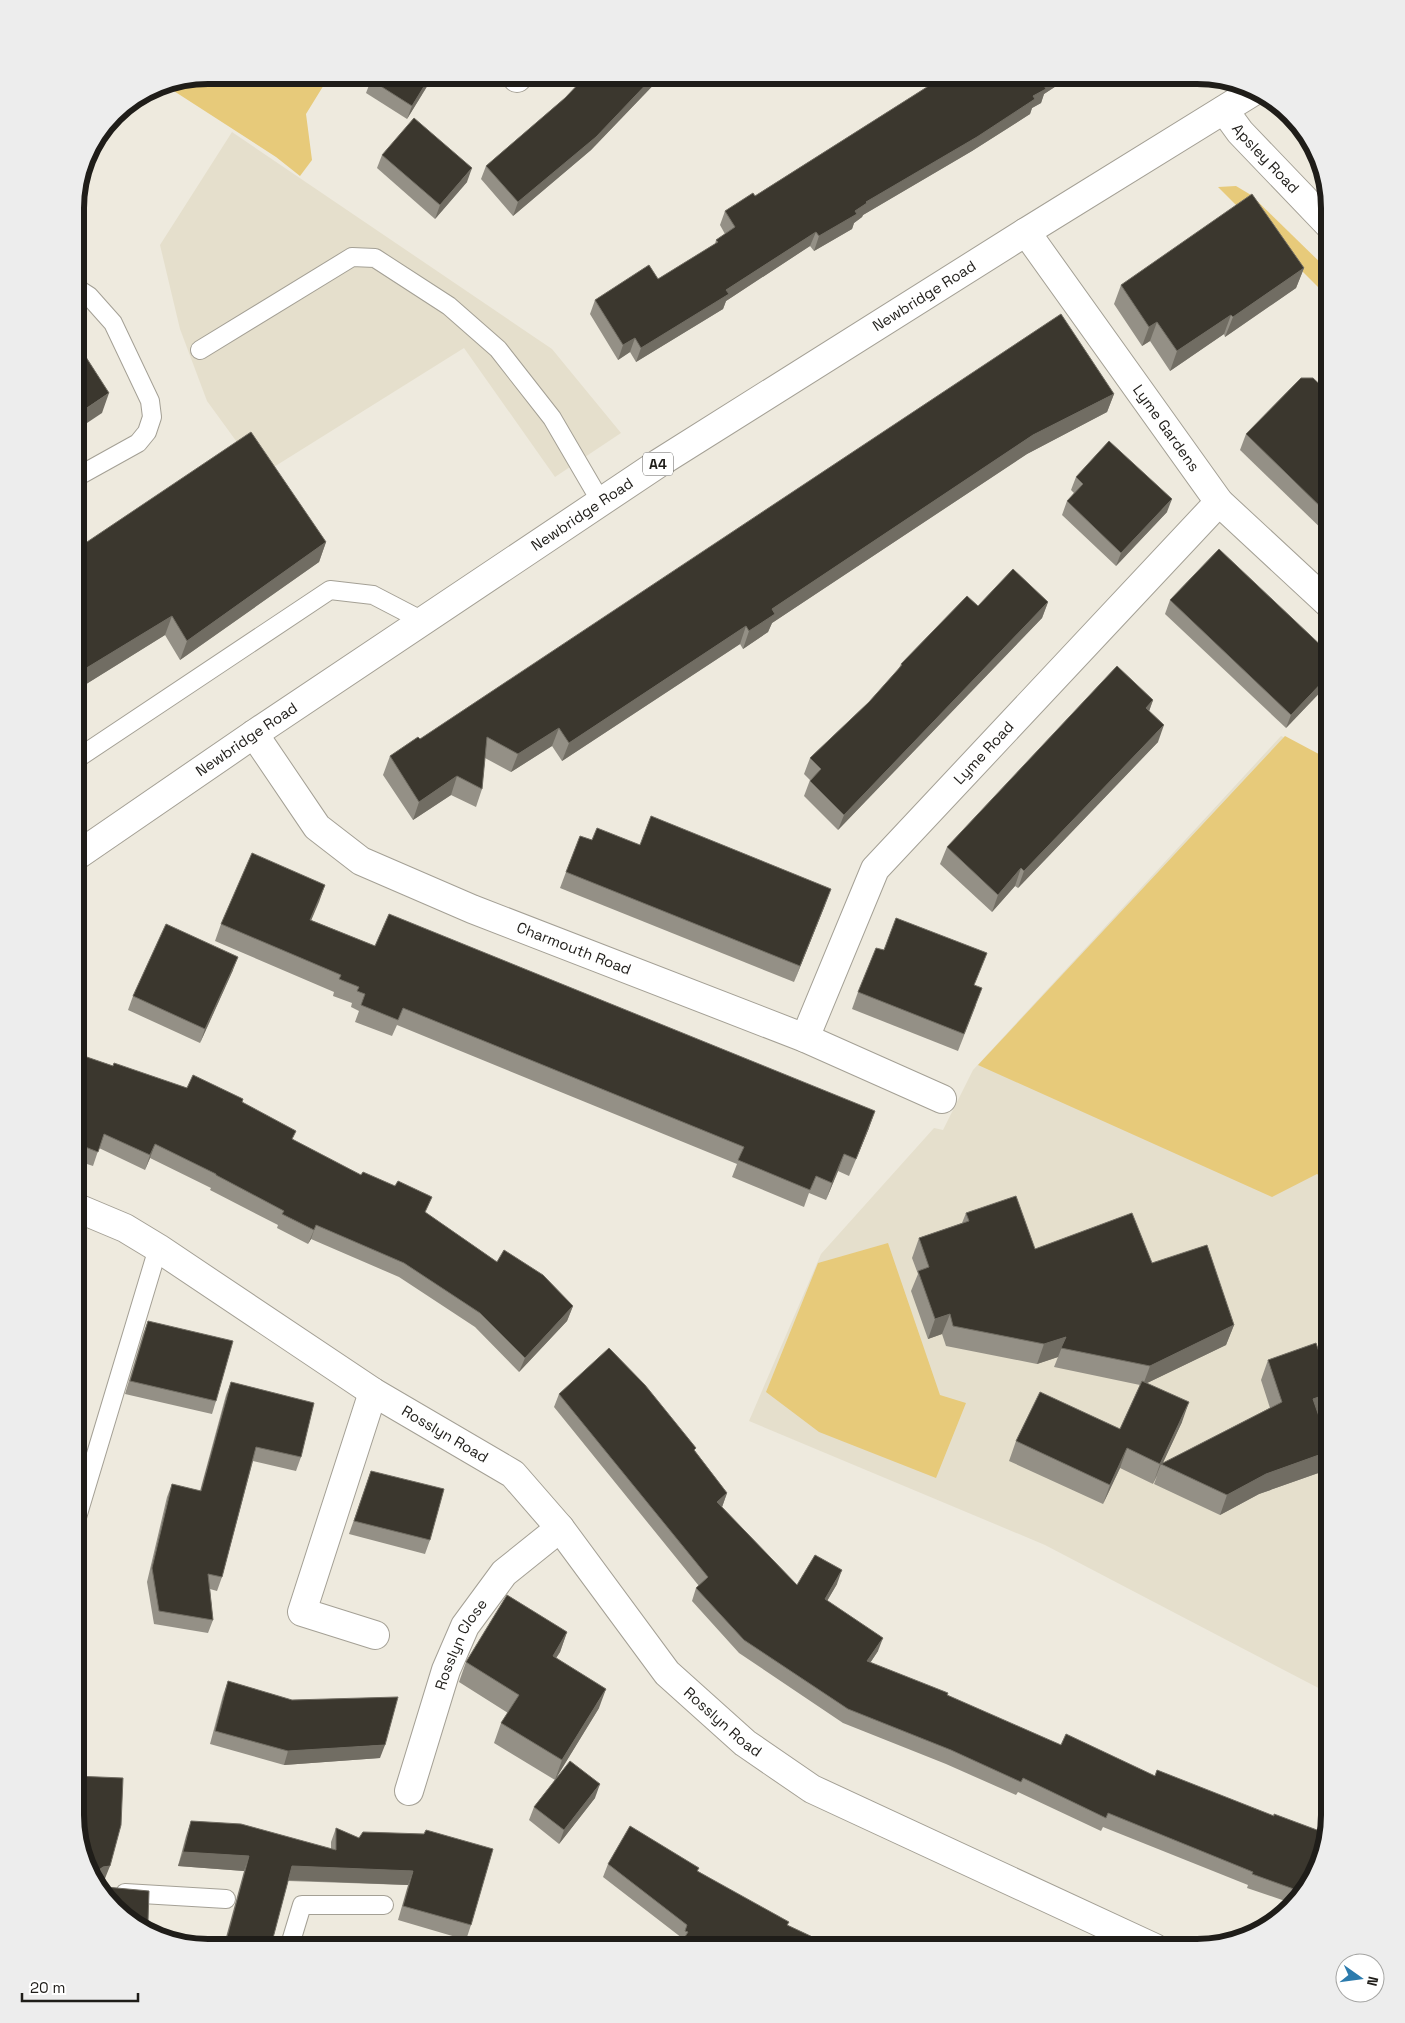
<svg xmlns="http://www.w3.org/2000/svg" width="1405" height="2023" viewBox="0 0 1405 2023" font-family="'Space Grotesk',sans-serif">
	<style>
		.built { fill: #e5dfcc }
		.green { fill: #e7ca7a }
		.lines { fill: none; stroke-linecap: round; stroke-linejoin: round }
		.service-casing { stroke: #a4a095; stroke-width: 20 }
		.minor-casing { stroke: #a4a095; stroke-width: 30 }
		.primary-casing { stroke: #a4a095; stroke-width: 30 }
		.service { stroke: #fff; stroke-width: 18 }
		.minor { stroke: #fff; stroke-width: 28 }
		.primary { stroke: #fff; stroke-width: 28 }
		.wall { fill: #949086 }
		.shaded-wall { fill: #716d63 }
		.building { fill: #3b372e; stroke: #716d63 }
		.labels { text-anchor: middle; stroke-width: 5; stroke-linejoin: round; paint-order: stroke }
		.shield { fill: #fff; stroke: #62615e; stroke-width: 1 }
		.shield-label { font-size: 14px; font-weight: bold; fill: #1f1d19 }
		.street-label { font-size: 15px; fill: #1f1d19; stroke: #fff }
		.rim { fill: none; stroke: #1f1d19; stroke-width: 6 }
	</style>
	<rect width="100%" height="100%" fill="#eeeade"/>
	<g class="built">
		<polygon points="232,132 552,349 621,433 555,477 464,348 261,475 207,401 180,329 160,245"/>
		<polygon points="1281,736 1330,760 1330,1694 1045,1545 749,1421 821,1254 934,1128 943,1130 973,1070"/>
	</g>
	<g class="green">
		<polygon points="208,75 330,75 306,114 312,160 300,176 276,157 163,84"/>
		<polygon points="1236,186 1251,195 1330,272 1330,299 1218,187"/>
		<polygon points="1285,736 1330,760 1330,1183 1317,1174 1272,1197 978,1065"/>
		<polygon points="888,1243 940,1395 966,1403 936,1478 819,1432 766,1392 818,1263"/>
	</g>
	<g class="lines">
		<defs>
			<g id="service">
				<polyline points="200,350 352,257 375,258 449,306 498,349 552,418 601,502"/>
				<polyline points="75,478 138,443 147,432 152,417 150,401 113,323 89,296 75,287"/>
				<polyline points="75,760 330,590 373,595 423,621"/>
				<polyline points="75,1524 158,1248"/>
				<polyline points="125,1893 226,1899"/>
				<polyline points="289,1948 302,1905 384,1905"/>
			</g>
			<g id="minor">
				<polyline points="517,78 520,75"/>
				<path id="s1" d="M 1224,110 L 1240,132 L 1330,226"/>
				<path id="s2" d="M 1026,232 L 1219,502 L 1330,605"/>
				<path id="s3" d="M 254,734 L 317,827 L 361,861 L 472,909 L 805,1038 L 942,1099"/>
				<path id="s4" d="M 805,1038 L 875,869 L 1219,502"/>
				<path id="s5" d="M 75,1207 L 125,1228 L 158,1248 L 373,1392 L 513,1474 L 560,1528 L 667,1673 L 745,1743 L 812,1789 L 1155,1948"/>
				<polyline points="373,1392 302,1612 375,1635"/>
				<path id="s6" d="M 409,1791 L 446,1670 L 465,1626 L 504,1573 L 560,1528"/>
			</g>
			<g id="primary">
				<path id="s7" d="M 75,857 L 254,734 L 659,463 L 1026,232 L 1254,91"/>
			</g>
		</defs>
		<use href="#service" class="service-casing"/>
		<use href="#minor" class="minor-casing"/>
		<use href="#primary" class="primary-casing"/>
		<use href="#service" class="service"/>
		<use href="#minor" class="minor"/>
		<use href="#primary" class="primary"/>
	</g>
	<g class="wall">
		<polygon points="434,75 407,119 366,93 371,80"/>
		<polygon points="587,75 663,75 591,150 513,216 481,179 486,166 565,98"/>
		<polygon points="946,75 1073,75 1044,94 1041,103 1032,108 1030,114 972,151 863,215 862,217 854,223 852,229 814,251 810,246 726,301 723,309 636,362 630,352 618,360 590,314 595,300 658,279 715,244 716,240 725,234 720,225 725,211 755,196"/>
		<polygon points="382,155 467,182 435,219 377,168"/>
		<polygon points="1304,268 1296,288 1225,337 1224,334 1170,371 1150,341 1142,346 1114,304 1121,285"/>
		<polygon points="1114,394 1107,412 1027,454 772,623 768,632 743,649 740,644 562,761 552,746 511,772 485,758 482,789 476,807 451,795 413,820 383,775 390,756 420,739"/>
		<polygon points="1330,394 1330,537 1240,450 1246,434"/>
		<polygon points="1076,477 1167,512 1116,566 1062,515 1067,501 1074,493 1071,490"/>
		<polygon points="326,542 319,562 180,660 165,635 75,691 75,550"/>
		<polygon points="1170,600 1330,654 1330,682 1286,728 1165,614"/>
		<polygon points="1048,602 1042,618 838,830 804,796 810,780 804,774 810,758 869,702 898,670 901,664 978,606"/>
		<polygon points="1153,700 1149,711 1158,742 1018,888 1015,886 992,912 940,864 947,847"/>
		<polygon points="592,840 640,845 825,905 794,982 560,888 566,872"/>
		<polygon points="325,885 311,920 375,946 869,1128 849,1176 838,1171 826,1200 809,1193 804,1207 732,1177 737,1164 397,1025 392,1036 355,1022 359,1011 351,1007 352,1003 333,996 334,992 215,941 221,924"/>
		<polygon points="233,970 200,1043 128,1010 133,996"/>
		<polygon points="974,986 976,1005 958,1051 852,1009 858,992"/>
		<polygon points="75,1053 113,1066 187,1088 243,1099 242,1103 293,1140 426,1213 497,1262 573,1306 567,1321 519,1372 475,1327 399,1277 311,1239 308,1244 277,1228 278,1225 210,1190 211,1188 150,1158 145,1170 99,1148 93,1166 75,1160"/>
		<polygon points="966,1213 1035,1249 1152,1263 1234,1325 1226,1345 1147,1383 1182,1422 1162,1464 1270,1408 1261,1380 1268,1360 1330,1384 1330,1399 1325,1411 1318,1414 1330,1448 1330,1454 1324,1471 1259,1494 1220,1515 1154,1484 1157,1476 1153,1484 1120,1468 1103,1504 1009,1461 1016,1441 1120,1429 1140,1385 1054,1367 1058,1357 1037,1364 946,1346 942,1334 928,1339 911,1291 918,1274 912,1258 919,1238 962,1223"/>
		<polygon points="148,1321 216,1401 212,1414 125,1394 143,1334"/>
		<polygon points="231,1382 301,1457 296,1471 253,1461 222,1577 217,1591 210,1589 213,1620 208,1633 154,1624 147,1582 167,1497 172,1484 200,1491 226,1395"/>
		<polygon points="559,1394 695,1451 727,1493 722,1507 797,1585 837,1584 827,1601 878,1651 870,1663 947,1695 1312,1882 1291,1903 1247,1888 1248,1885 1103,1827 1101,1831 1018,1792 1016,1795 946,1764 843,1723 739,1653 692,1601 696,1588 699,1586 554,1407"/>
		<polygon points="371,1471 430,1540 425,1554 349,1534"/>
		<polygon points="567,1632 560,1652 556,1658 599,1708 557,1776 595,1798 559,1844 529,1820 534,1807 555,1780 494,1743 501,1723 508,1713 459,1682 466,1662"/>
		<polygon points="228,1681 380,1758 284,1765 210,1744 223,1695"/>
		<polygon points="191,1821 331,1849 331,1842 336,1828 359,1838 363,1832 471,1925 466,1940 398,1920 408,1885 288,1881 273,1938 310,1948 223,1948 244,1871 178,1866 186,1836"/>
		<polygon points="608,1864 698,1871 787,1925 836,1948 680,1948 681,1945 680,1944 682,1938 603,1877"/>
	</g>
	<g class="shaded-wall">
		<polygon points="431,75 434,75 407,119 412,106"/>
		<polygon points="655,75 663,75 591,150 513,216 518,202"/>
		<polygon points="1056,75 1073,75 1044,94 1041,103 1032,108 1030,114 972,151 863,215 862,217 854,223 852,229 814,251 819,236 855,211 866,202 1033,96 1043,84"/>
		<polygon points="472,168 467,182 435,219 440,205"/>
		<polygon points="816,232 810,246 726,301 723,309 636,362 641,348 726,290"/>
		<polygon points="1304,268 1296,288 1225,337 1233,317"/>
		<polygon points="1231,315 1224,334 1170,371 1177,351"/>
		<polygon points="1157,322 1150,341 1142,346 1149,327"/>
		<polygon points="635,338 630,352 618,360 623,345"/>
		<polygon points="109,393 102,413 75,431 75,416"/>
		<polygon points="1114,394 1107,412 1027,454 772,623 768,632 743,649 749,631 772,609 1033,435"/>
		<polygon points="1172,499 1167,512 1116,566 1121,553"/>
		<polygon points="326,542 319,562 180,660 187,641"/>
		<polygon points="1048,602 1042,618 838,830 844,815"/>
		<polygon points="172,616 165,635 75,691 75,675"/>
		<polygon points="746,626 740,644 562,761 569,743"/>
		<polygon points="1330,674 1330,682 1286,728 1291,715"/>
		<polygon points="1153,700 1147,717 1146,708"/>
		<polygon points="1164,725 1158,742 1018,888 1024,871"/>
		<polygon points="559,728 552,746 511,772 518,754"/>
		<polygon points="457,776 451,795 413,820 419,802"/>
		<polygon points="1021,868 1015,886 992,912 998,895"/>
		<polygon points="325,885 319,902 304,937 310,920"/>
		<polygon points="831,889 825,905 794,982 800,966"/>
		<polygon points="238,957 233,970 200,1043 205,1029"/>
		<polygon points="875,1111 869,1128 849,1176 856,1159"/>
		<polygon points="155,1144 150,1158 145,1170 150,1155"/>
		<polygon points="844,1154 838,1171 826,1200 832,1183"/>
		<polygon points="316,1225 311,1239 308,1244 314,1230"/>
		<polygon points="573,1306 567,1321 519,1372 525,1358"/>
		<polygon points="950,1314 942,1334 928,1339 935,1319"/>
		<polygon points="1234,1325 1226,1345 1143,1385 1150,1366"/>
		<polygon points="1066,1337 1058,1357 1037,1364 1044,1344"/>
		<polygon points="1330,1393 1330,1399 1325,1411 1306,1419 1313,1399"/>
		<polygon points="1189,1402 1182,1422 1162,1465 1161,1464 1153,1484 1160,1464"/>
		<polygon points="1127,1448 1120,1468 1103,1504 1110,1485"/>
		<polygon points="1330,1451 1330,1454 1324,1471 1259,1494 1220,1515 1227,1495 1266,1474"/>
		<polygon points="727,1493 722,1507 712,1515 717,1502"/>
		<polygon points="842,1570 837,1584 820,1613 825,1599"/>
		<polygon points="567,1632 560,1652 545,1675 553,1656"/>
		<polygon points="883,1638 878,1651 862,1675 867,1661"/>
		<polygon points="606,1689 599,1708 555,1780 562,1760"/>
		<polygon points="385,1745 380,1758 284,1765 288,1751"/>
		<polygon points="600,1784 595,1798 559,1844 564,1830"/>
		<polygon points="183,1852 249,1856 244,1871 178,1866"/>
		<polygon points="110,1866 104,1881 98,1881 94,1883 99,1870 103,1867"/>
		<polygon points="292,1866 413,1871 408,1885 286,1880"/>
	</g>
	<g class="building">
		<polygon points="374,75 431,75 412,106 371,80"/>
		<polygon points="587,75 655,75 596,137 518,202 486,166 565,98"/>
		<polygon points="946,75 1056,75 1043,84 1046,89 1033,96 1035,99 977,137 866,202 867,203 855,211 857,214 819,236 816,232 726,290 729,294 641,348 635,338 623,345 595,300 649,265 658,279 718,242 716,240 735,227 725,211 753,193 755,196"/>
		<polygon points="414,118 472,168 440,205 382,155"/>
		<polygon points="1252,194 1304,268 1233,317 1231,315 1177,351 1157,322 1149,327 1121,285"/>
		<polygon points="1061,314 1114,394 1033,435 772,609 775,614 749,631 746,626 569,743 559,728 518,754 487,737 482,789 457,776 419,802 390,756 418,737 420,739"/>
		<polygon points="75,340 109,393 75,416"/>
		<polygon points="1301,378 1313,378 1330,394 1330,516 1246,434"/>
		<polygon points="251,432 326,542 187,641 172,616 75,675 75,550"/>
		<polygon points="1109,441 1172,499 1121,553 1067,501 1083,484 1076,477"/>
		<polygon points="1219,549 1330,654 1330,674 1291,715 1170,600"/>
		<polygon points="1013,569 1048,602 844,815 810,781 821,769 810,758 869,702 902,665 901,664 967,596 978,606"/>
		<polygon points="1117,666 1153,700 1146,708 1164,725 1024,871 1021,868 998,895 947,847"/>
		<polygon points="651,816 831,889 800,966 566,872 580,836 592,840 597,828 640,845"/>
		<polygon points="252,853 325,885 310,920 375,946 389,914 875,1111 856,1159 844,1154 832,1183 816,1176 810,1190 738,1160 744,1147 403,1008 398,1020 361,1005 365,994 357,991 359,987 339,979 341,975 221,924"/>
		<polygon points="896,918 987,953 974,985 982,988 964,1034 858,992 876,948 884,950"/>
		<polygon points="166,924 238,957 205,1029 133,996"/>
		<polygon points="75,1053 113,1066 114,1063 187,1088 193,1075 243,1099 242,1102 296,1131 292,1139 361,1175 363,1172 395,1186 398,1181 432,1197 425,1212 497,1262 504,1250 543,1275 573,1306 525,1358 480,1313 404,1263 316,1225 314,1230 282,1214 284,1211 216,1175 216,1174 155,1144 150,1155 104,1134 98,1152 75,1143"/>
		<polygon points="1016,1196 1035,1249 1132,1213 1152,1263 1207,1245 1234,1325 1150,1366 1061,1348 1066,1337 1044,1344 953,1326 950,1314 935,1319 918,1271 929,1267 919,1238 969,1221 966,1213"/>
		<polygon points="148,1321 233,1341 216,1401 130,1381"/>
		<polygon points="1316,1343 1330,1384 1330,1393 1313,1399 1330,1448 1330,1451 1266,1474 1227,1495 1161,1464 1282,1402 1268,1360"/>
		<polygon points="609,1348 645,1385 696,1448 694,1450 727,1493 717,1502 797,1585 815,1555 842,1570 825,1599 883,1638 867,1661 948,1693 947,1695 1061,1745 1066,1734 1155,1776 1157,1770 1274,1816 1274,1814 1325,1833 1312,1882 1302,1892 1252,1874 1253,1872 1108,1813 1106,1818 1023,1778 1021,1782 951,1750 848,1709 744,1640 696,1588 708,1577 559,1394"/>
		<polygon points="1142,1381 1189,1402 1160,1464 1127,1448 1110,1485 1016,1441 1040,1392 1120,1429"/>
		<polygon points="231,1382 314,1403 301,1457 256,1447 222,1577 208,1574 213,1620 159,1611 152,1568 172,1484 201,1491"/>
		<polygon points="371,1471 444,1489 430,1540 354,1521"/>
		<polygon points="507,1595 567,1632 553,1656 606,1689 562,1760 501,1723 519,1695 466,1662"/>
		<polygon points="228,1681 292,1700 398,1697 385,1745 288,1751 215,1731"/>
		<polygon points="570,1761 600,1784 564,1830 534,1807"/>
		<polygon points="75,1776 123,1778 121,1825 110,1866 103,1867 99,1870 97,1875 98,1881 106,1887 149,1891 148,1921 145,1931 141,1930 93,1882 75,1816"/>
		<polygon points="191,1821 241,1824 336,1850 336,1828 359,1838 363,1832 424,1834 426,1830 493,1849 471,1925 403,1906 413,1871 292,1866 273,1938 310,1948 224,1948 249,1856 183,1852"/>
		<polygon points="630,1826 699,1868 697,1871 789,1922 787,1925 836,1948 697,1948 683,1940 688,1932 685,1931 687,1925 608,1864"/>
	</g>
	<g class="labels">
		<rect class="shield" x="643" y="452.5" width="30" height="23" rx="4"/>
		<g class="shield-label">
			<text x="658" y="469">A4</text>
		</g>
		<g class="street-label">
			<text dy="5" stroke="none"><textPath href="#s1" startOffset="64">Apsley Road</textPath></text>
			<text dy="5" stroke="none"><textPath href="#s7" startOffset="1018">Newbridge Road</textPath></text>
			<text dy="5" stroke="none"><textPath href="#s2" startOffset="241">Lyme Gardens</textPath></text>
			<text dy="5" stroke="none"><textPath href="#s7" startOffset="612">Newbridge Road</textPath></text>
			<text dy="5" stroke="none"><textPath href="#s7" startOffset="208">Newbridge Road</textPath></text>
			<text dy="5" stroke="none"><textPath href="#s4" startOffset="342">Lyme Road</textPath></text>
			<text dy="5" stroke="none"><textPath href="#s3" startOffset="398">Charmouth Road</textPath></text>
			<text dy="5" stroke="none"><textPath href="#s5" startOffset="435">Rosslyn Road</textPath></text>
			<text dy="5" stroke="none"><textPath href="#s6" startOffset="156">Rosslyn Close</textPath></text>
			<text dy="5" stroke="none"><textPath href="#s5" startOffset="840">Rosslyn Road</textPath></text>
		</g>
	</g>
	<path d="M0 0H1405V2023H0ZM208 84H1197A124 124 0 0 1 1321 208V1815A124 124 0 0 1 1197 1939H208A124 124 0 0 1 84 1815V208A124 124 0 0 1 208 84Z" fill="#ededed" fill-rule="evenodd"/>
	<path class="rim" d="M208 84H1197A124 124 0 0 1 1321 208V1815A124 124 0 0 1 1197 1939H208A124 124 0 0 1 84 1815V208A124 124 0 0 1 208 84Z"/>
	<g transform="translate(1360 1978) rotate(104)"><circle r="24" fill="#ffffff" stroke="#a5a5a3"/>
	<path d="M0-4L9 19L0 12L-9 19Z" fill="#2c7bad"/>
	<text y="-8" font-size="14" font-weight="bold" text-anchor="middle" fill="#1f1d19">N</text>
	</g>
	<path d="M22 1993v8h116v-8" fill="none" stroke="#1f1d19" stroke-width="2.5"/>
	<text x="30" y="1993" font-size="15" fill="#1f1d19" stroke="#ffffff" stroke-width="4" paint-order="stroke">20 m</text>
</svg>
